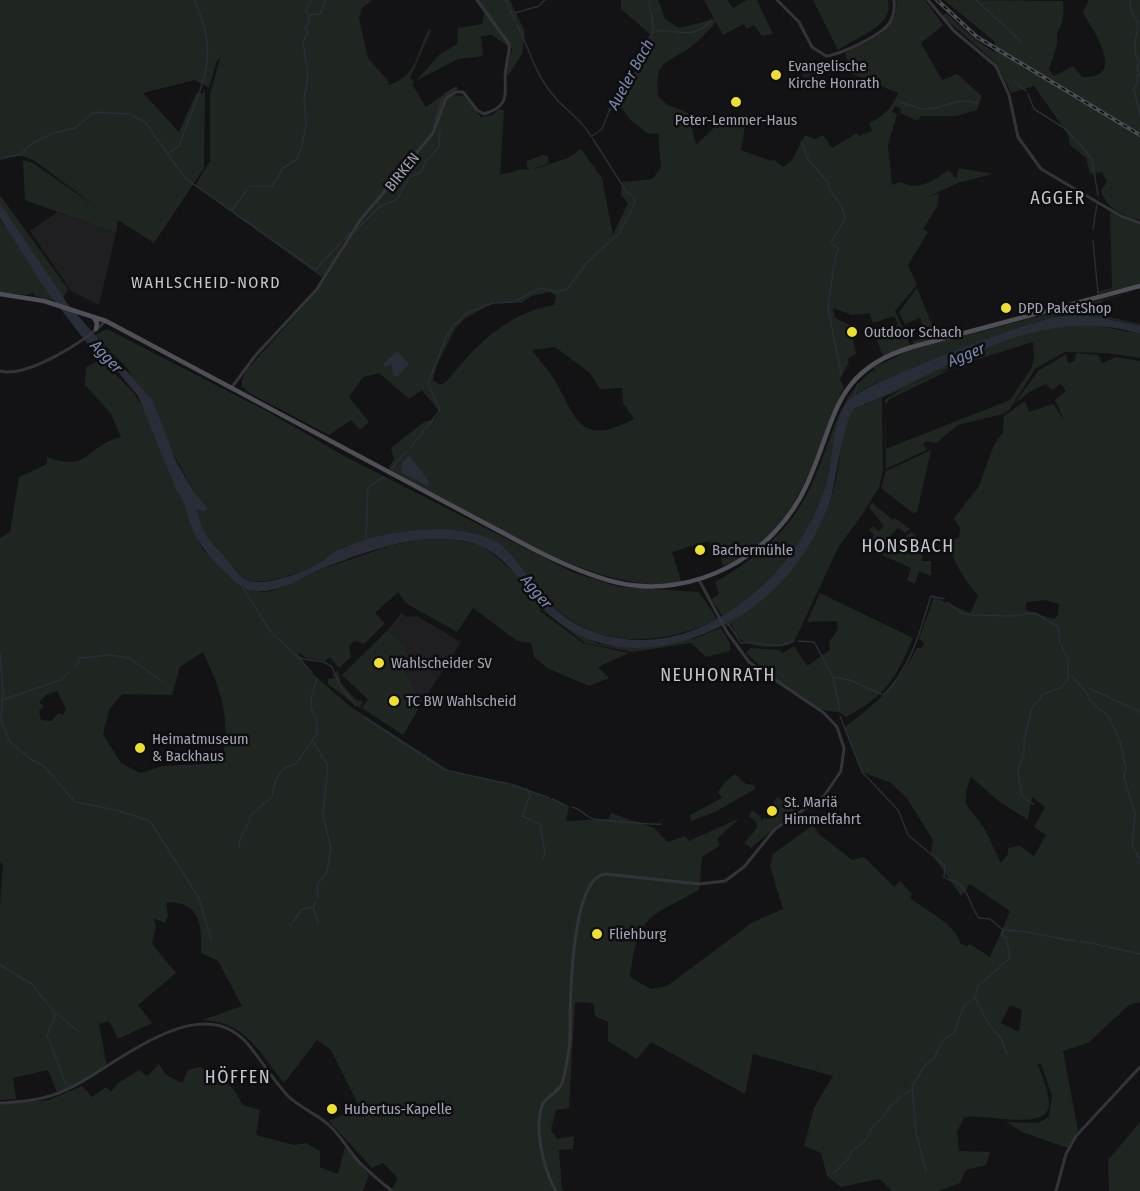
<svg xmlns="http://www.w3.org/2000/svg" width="1140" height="1191" viewBox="0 0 1140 1191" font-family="'Fira Sans Condensed',sans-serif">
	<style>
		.built { fill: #1f1e21 }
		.green { fill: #1f2621; fill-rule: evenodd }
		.water { fill: #292d37 }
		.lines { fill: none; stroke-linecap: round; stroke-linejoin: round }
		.stream { stroke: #292d37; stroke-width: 1.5 }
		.tertiary { stroke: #343339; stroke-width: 3 }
		.primary { stroke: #504f58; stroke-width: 4.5 }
		.rail-casing { stroke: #4c4c54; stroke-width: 4 }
		.rail { stroke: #0e0d0f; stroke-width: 1.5; stroke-dasharray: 4.5; stroke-linecap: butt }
		.poi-dot { fill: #eee030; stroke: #0e0d0f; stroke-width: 2 }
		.labels { text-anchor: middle; stroke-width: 5; stroke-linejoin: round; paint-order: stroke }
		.poi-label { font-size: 15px; fill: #a4a5b4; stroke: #0e0d0f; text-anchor: start }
		.street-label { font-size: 15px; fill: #a4a5b4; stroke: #0e0d0f }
		.water-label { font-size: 16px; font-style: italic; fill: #7b89af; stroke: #0e0d0f }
		.neighbourhood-label { font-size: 16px; letter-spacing: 1.5px; fill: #c5c5d0; stroke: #0e0d0f }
		.quarter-label { font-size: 18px; letter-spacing: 1.5px; fill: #c5c5d0; stroke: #0e0d0f }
	</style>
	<rect width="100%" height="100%" fill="#131214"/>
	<g class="built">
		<polygon points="818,65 819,88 813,92 812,89 803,91 802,75"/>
		<polygon points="57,212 116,233 99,305 71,291 30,231"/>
		<polygon points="401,613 407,617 417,616 461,642 422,703 402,667 388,630"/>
	</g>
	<g class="green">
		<path d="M 0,0 L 372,0 L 362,8 L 359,18 L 368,58 L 389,82 L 387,85 C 417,79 416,52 429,29 L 431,31 L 410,78 L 415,82 L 412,84 L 426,107 L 456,86 L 458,89 L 453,95 L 464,96 L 481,117 L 492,115 L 499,109 L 504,110 L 500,175 L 521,169 L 530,170 L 527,167 L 527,161 L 543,155 L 548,156 L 549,163 L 532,170 L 568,158 L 581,149 L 602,178 L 613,235 L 628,203 L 621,195 L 622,182 L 652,179 L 661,168 L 658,133 L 649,134 L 630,120 L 622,108 L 607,111 C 619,94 652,55 650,34 L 621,9 L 621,0 L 658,0 L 665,19 L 679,28 L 714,19 L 704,0 L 727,0 L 733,8 L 747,0 L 757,0 L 773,34 L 762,36 L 754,25 L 747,29 L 744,24 L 723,35 L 716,22 C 707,32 698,42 688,49 C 663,65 655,62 658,96 L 666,104 L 688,113 L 696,145 L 727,115 L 745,126 L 741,150 L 772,161 L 773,159 L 783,167 L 792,160 L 805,135 L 815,139 L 823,135 L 832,148 L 857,133 L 859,136 L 872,131 L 869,123 C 883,117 893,107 898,93 L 850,73 L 845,53 C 867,41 901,31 896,0 L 925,0 L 943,25 L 921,43 L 942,80 L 957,74 L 982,96 L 977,110 L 956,116 L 921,116 L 918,121 L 900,113 L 901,109 L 895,106 L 892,112 L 897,114 L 888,145 L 892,185 L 901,182 C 919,192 934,180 949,170 L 956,179 L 959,168 L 993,174 L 958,183 L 930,196 L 939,194 L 937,207 L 923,229 L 928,232 L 908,265 L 917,285 L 895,311 L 910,345 L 883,356 L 871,326 L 879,331 L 895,328 L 898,324 L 894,316 L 873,323 L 869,313 L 852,315 L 833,308 L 835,318 L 854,327 L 856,334 L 852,335 L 856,354 L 847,359 L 849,363 L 840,379 L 844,387 C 817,446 795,545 723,566 L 718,547 L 711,548 L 709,541 L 672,552 L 681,581 C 604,602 458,506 388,469 L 394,459 L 391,448 L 424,422 L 435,419 L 440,412 L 422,390 L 409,399 L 379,373 L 363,377 L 349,397 L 369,422 L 360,430 L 351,420 L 329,435 L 251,394 L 242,387 L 242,380 L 246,371 L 321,286 L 358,226 L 377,204 L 350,232 L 323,278 L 195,186 L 210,161 L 210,93 L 221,56 L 216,63 L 209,88 L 195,80 L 143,93 L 179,132 L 196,93 L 203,93 L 205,89 L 204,168 L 154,243 L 118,220 L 116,233 L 25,200 L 23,160 L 33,163 L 99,209 L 35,161 L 22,156 L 0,158 ZM 550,292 L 556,296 L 554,305 C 505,314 476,345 446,382 L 440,385 L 433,380 L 437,364 L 455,329 L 463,320 L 494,302 L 522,303 L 531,296 ZM 555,347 L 590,373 L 600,389 L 622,388 L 623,403 L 634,419 C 576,450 576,413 552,376 C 546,367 538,359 532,350 Z"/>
		<polygon points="477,0 510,0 525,32 522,54 508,76 507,69 512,49 492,35 481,36 483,56 458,59 416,81 439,55 457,44 458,28 482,24 485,11"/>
		<path d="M 813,0 L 888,0 C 895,27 855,37 838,50 Z"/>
		<path d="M 944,0 L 1063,1 C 1064,21 1064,17 1057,34 L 1057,44 L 1049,70 L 1054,76 L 1073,66 L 1082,77 C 1128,79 1093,31 1083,12 L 1089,0 L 1140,0 L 1140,220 C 1125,217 1104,207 1101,190 L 1107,182 L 1102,172 L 1090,174 L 1086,158 L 1070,145 L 1068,134 L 1034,86 L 1011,93 L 997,64 L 942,16 L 946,13 L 975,39 L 994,52 L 995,42 Z"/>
		<polygon points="0,195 68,289 63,298 0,203"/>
		<polygon points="1110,212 1140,225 1140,284 1097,294 1097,292 1112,288"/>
		<polygon points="0,220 8,229 55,301 35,296 33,293 26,295 0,292"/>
		<polygon points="917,288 937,337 913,345 913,341 926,338 920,318 905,324 899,312"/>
		<path d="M 1139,290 L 1102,301 L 1105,316 L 1140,324 L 1140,326 C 1113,320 1087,313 1059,317 C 1033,320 864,382 852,398 C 835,422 835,448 828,476 C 814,532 773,590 721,617 L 722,615 L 711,599 L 719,594 L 715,582 C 756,559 791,530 811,486 C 831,445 835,399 873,370 L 875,375 L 874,367 L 905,353 L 939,343 L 891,357 L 898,353 Z"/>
		<path d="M 1073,324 L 1094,325 L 1140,334 L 1140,358 L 1107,353 L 1065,352 L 1035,369 L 1010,409 L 1003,414 L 958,425 L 936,443 L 926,441 L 923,444 L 927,450 L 886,469 L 885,400 C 896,391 946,366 957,369 L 960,363 L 882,398 L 883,471 L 879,487 L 862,515 L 839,546 L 794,642 C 781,650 748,649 738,637 C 735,634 733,628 731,624 L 727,627 L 725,624 C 779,594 820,545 835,484 C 841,461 840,434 850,412 C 859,406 869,403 879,398 C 933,368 1012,331 1073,324 ZM 1033,342 L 1034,359 L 1031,369 L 1010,400 L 885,449 L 885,405 L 890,399 L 949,370 L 965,368 L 969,362 Z"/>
		<path d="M 107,329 L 272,414 L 346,457 L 572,572 L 619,587 L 699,592 L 717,619 C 664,646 598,650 552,605 C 518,573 510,536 456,530 C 418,526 379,536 344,547 C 335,550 329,557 322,562 C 305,571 261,589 244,578 C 238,574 234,567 229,561 C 224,556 217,552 212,546 C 204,538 199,520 197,509 L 208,508 L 194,492 L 127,368 L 95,335 Z"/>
		<path d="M 1076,353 L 1098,355 L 1102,363 L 1116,357 L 1140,361 L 1140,1002 L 1129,1005 L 1088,1043 L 1063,1051 L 1078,1130 L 1068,1148 L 1022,1132 L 1006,1122 L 1038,1123 L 1049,1117 L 1052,1096 L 1041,1063 L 1038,1064 C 1042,1077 1049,1091 1049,1105 C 1048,1132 983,1113 964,1117 L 957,1132 L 959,1151 L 990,1152 L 986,1165 L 966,1170 L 960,1183 L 938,1191 L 892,1191 L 880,1179 L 841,1187 L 827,1176 L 821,1153 L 804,1146 L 814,1108 L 833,1076 L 753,1054 L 745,1094 L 651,1042 L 637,1059 L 608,1041 L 608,1022 L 595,1016 L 593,1003 L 575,1002 L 569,1108 L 556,1110 L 551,1130 L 557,1139 L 574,1136 L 573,1149 L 559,1150 L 562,1190 L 566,1191 L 394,1191 L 392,1189 L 398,1178 L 383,1163 L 372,1168 L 329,1121 L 356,1109 L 358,1104 L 331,1050 L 317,1040 L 284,1083 C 259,1052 245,1021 202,1020 L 242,1006 L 218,961 L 201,953 C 202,925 201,902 166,902 L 168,916 L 165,923 L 153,918 L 156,926 L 152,944 L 176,973 L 138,1005 L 152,1023 L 118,1039 L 109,1021 L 99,1024 L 107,1066 L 81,1084 L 57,1093 L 48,1070 L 13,1078 L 16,1099 L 0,1100 L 0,906 L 3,867 L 0,861 L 0,538 L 10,532 L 19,477 L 47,464 L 47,457 C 90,473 85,446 121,437 L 111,414 L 85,385 L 86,367 L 101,360 L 134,393 L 150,420 L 203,550 L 242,588 L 262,592 L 272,591 L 325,568 L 389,546 L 418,540 L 448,538 L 479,545 L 492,553 L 519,577 L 537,602 L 555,619 L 598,644 L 610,646 L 693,639 L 721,628 L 730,643 L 730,651 L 706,657 L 691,643 L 633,652 L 585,643 L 541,609 L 540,611 L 583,643 L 629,653 L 598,667 L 609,678 L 589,686 L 547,668 L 534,657 L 531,643 L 517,641 L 473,608 L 457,632 L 407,604 L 398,592 L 375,613 L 385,623 L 364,644 L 354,641 L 349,646 L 351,657 L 339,668 L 330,657 L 325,661 L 305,657 L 298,652 L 307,669 L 351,707 L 450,771 L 515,786 L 569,806 L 566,821 L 609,819 L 611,813 L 654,828 L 668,842 L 685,836 L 689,841 L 740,818 L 718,838 L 719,846 L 702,857 L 699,890 C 647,919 638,914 630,977 L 651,989 L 667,986 L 753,922 L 783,909 L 770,866 L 773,854 L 813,825 L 819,834 L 852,860 L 864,857 L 894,887 L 900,881 L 912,894 L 910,898 C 926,911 955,923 961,944 L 967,946 L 970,944 L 990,957 L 1010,911 L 970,884 L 961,896 L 931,853 L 933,840 L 906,797 L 891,783 L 862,772 L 844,728 C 877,702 897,687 917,648 L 922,648 L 924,643 L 919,639 L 934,597 L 970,613 L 978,596 C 964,578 953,563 948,540 L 959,538 L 960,528 L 954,518 L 979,486 L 994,445 L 1003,432 L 1004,416 L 1025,401 L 1029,412 L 1053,404 L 1064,420 L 1055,400 L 1066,391 L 1061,384 L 1052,390 L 1046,384 L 1031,391 L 1015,403 L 1038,371 L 1066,354 L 1068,363 L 1075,361 ZM 1046,600 L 1059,604 L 1058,615 L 1054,619 L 1025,610 L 1027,602 ZM 203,652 C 222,693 231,718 222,763 L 163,766 L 140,773 L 121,763 L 103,734 L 109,710 L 122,694 L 172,695 L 180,667 ZM 57,691 L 66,709 L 63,715 L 59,713 L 51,721 L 41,720 L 39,711 L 44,707 L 39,702 L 46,695 ZM 971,777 L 1000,802 L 1028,820 L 1032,797 L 1045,807 L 1034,827 L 1046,835 L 1034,856 L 1020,846 L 1008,848 L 1008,854 L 1001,863 C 995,851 990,839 984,828 C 968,803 959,810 971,777 ZM 1010,1005 L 1022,1010 L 1019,1032 L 1001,1023 Z"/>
		<polygon points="931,450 917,512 913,513 881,488 886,471"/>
		<polygon points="872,503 893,520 895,518 910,529 905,533 898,528 880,546 871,539 874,535 869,530 873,526 879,531 884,526 869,507"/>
		<polygon points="911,532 922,542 922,561 931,561 931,576 919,571 915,584 907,580 911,568 882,555"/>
		<path d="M 820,593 L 913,638 C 895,680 885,696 846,717 C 838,709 833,713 824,710 C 801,702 764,670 746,653 L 750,648 L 779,650 L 783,653 L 794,646 L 807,666 L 830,650 L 829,642 L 838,629 L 837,621 L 807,622 Z"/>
		<polygon points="388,630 405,648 407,659 402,667 422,703 403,735 362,708 368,699 342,675"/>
		<polygon points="338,671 341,683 356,700 363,701 360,708 328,684 328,679 334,678 333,674"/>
		<polygon points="735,774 746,784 755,785 755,789 717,811 691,821 690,815 722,798 718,792 726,781"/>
		<polygon points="778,797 787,805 790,802 797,809 751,848 744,843 757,828 756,822 749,816 752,810 761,817 761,821 764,818 769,819 779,809 773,803"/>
		<polygon points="159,1064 166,1075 182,1083 188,1070 200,1067 232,1087 243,1105 260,1110 256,1135 294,1145 306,1143 320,1151 320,1167 338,1174 345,1147 369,1175 363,1191 0,1191 0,1104 49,1100 82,1086 92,1097 106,1087 111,1092 118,1083 139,1070 147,1076"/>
		<polygon points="1140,1122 1140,1191 1109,1191 1108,1160"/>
	</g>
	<g class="water">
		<path d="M 0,203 L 67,303 L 153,401 L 176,461 L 194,492 L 208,508 L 204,512 L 197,509 C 203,535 209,541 227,559 C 232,564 236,572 242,577 C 260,591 303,572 321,562 C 327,558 332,552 340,549 C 371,535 411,528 445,529 C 461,530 483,534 497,542 C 512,552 535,586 548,601 C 580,639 639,648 685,633 C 755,609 810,547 828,476 C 834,453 832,420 848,401 C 865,381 1027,322 1057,317 C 1085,312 1113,320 1140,326 L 1140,334 C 1038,302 946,371 856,408 C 842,417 837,484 829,504 C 814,546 786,584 749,610 C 682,655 593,669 537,601 C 517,577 500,549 468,542 C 420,531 368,551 324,568 C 299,578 273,598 246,589 C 236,585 232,578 225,572 C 209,558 198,543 190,523 C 186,510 184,501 176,489 L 138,396 L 118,372 L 86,342 L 46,290 L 0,218 Z"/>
		<polygon points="397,351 409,364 398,376 393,376 392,365 385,367 383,364"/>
		<polygon points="409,455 429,481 428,486 402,473 401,464"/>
	</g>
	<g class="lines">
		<g class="stream">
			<polyline points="506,0 515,21"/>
			<path d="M 649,0 C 649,12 656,22 652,33"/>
			<polyline points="976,0 1021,41 1021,43"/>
			<path d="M 1130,0 L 1131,12 L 1138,23 C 1137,35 1131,50 1139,61 L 1137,70 L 1140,74 L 1137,76 L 1137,84 L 1134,89 L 1140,115"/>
			<polyline points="515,13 539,6 545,0"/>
			<polyline points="308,15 306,10 311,0"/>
			<path d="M 517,24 C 529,48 535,74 553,95 C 565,110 582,120 591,136"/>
			<polyline points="1014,81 1026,91"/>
			<polyline points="445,94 456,88"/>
			<polyline points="1028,94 1034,109 1064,128 1084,149 1092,160 1098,195"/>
			<path d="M 900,102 C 907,104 916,108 924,109 C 947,110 952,96 978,103"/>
			<polyline points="435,121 443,97"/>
			<path d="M 591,137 L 602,129 L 616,94 L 652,33 C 667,24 691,45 712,20"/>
			<polyline points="801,142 809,161 828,182 829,189 842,207 845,218 831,243 839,249 835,257 828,308 841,374"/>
			<path d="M 168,153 L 179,146 C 198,89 224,61 194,0"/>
			<polyline points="0,159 21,154 31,144 53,133 75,128 94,112 129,114 145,122 185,178 315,270 334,250"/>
			<polyline points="251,186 272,186 283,168 297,159 301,149 306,125 304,98 308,78 303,41 308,33 305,28 309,23 308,15 320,14 326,0"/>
			<polyline points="232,210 247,190"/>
			<polyline points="1093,229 1097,204"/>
			<polyline points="356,230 378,208 397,199 409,178 421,172 425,162 439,147 440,129"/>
			<polyline points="344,240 350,232"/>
			<polyline points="1093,241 1098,293"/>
			<polyline points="336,248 341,243"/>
			<polyline points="1100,301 1100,318"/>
			<polyline points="854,397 858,384"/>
			<polyline points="411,447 440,410 428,384 446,337 454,324 459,322 465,314 472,311 493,303 513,302 541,288 557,292 567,289 588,261 619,234 635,203 634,197 626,191 593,139"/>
			<polyline points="391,469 406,452"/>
			<polyline points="366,539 368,487 384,477"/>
			<polyline points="242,587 271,632 299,658 324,662 332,667 339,684 356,706"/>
			<polyline points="947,602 961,613 971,615 1013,616 1035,613 1058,627 1059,640 1068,660 1068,679 1061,688 1043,694 1032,708 1024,740 1024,754 1018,770 1022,796 1033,804"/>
			<path d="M 727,622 L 741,643 C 758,640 777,651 793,641"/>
			<polyline points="798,641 814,642 833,677 850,680 881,694"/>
			<polyline points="0,653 3,692 1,721"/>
			<polyline points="299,658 312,673"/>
			<polyline points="76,668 80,658 110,655 129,658 162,681"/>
			<polyline points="1071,675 1087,693 1089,700 1108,716 1120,741 1126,768 1124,777 1135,814 1132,845 1140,860"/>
			<polyline points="833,677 840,710"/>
			<polyline points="1089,688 1140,712"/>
			<path d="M 883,695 C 911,669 920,631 931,596 L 944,599"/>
			<polyline points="2,700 61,680 68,672"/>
			<path d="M 840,716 L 862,772 L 898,810 L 908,835 L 945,866 L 944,877 C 950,882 949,878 956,882 C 968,888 971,908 979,918 L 990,919 L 1003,930 L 1002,936 L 1006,937 L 1010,958 L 978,986 L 975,998 L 964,1006 L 954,1033 L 943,1040 L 934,1058 L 925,1065 L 912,1087 L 916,1132 L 926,1171"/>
			<polyline points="364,717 445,770 509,784"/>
			<polyline points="1,721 10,742 31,759 46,768 75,802 116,810 150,821 199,898 211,940"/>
			<polyline points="314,743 328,766 323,814 331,849 327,872 317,885 318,898"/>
			<polyline points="511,784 549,798"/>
			<polyline points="527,789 530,796 522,816 540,824 545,852 543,858"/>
			<polyline points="552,799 567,806"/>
			<path d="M 572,807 C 581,809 585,816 593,819 C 598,820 657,825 661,824"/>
			<path d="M 239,847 C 239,835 248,829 250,816 L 272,797 C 274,782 279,766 296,764 L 317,734 L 317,720 L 311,708 L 311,698 L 317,679"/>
			<polyline points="313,907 318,923"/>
			<polyline points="290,926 301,910 313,907 316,902"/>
			<path d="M 1004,930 C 1029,930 1051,938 1076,941"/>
			<polyline points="1081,941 1140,954"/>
			<polyline points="0,965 32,984 54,1012 55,1017 47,1035 66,1084"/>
			<polyline points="975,998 990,1026 1001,1038 1007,1054"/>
			<polyline points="56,1013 78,1031"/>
			<polyline points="833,1174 848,1159 852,1151 865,1141 873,1126 882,1118 893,1103 911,1090"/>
		</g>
		<g class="tertiary">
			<path d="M 777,0 L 799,22 L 812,47 L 826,56 C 840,55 876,37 886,27 C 894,20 895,10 894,0"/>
			<polyline points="928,0 954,31 996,66 1009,95 1018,137 1041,169 1121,216 1140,223"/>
			<path d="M 0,371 C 28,378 85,341 106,321"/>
			<path d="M 232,387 L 255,356 L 317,289 L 359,222 L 433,133 L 446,98 L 456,92 L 463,92 L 477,110 L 484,114 C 515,105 502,88 506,68 C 507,59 510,53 509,44 L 477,0"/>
			<path d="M 0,1103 C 69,1100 78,1082 133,1050 C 167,1030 214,1007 246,1042 C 261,1059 272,1079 288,1096 C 301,1109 320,1115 332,1128 C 343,1139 350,1153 361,1164 C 371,1174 381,1182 392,1191"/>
			<path d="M 556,1191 C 545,1173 538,1142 539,1121 C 541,1097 547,1101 559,1088 C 565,1082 570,1044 570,1035 C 570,1007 570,876 606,874 L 699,884 L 725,881 L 744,867 L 775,829 L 824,796 L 841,771 L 844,748 L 837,727 L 824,713 L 749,662 L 727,632 L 699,580"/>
			<polyline points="1056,1191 1066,1154 1076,1136 1140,1067"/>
		</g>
		<g class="primary">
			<path d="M 0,294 L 44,301 L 106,321 L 535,550 C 561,563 587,575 615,582 C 693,601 775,556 807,484 C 837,419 832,371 912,347 L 1140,286"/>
			<polyline points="94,318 97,323 96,329"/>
		</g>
		<defs>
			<polyline id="rail" points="937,0 977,37 1140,135"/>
		</defs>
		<use href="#rail" class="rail-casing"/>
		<use href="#rail" class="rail"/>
	</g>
	<g class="poi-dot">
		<circle cx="776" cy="75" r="6"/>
		<circle cx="736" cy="102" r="6"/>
		<circle cx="1006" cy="308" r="6"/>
		<circle cx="852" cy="332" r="6"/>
		<circle cx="700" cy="550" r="6"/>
		<circle cx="379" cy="663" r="6"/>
		<circle cx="394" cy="701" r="6"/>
		<circle cx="140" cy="748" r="6"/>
		<circle cx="772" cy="811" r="6"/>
		<circle cx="597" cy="934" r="6"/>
		<circle cx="332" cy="1109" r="6"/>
	</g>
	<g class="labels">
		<g class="poi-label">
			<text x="788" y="71">Evangelische<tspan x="788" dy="17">Kirche Honrath</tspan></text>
			<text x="736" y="125" text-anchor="middle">Peter-Lemmer-Haus</text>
			<text x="1018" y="313">DPD PaketShop</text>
			<text x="864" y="337">Outdoor Schach</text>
			<text x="712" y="555">Bachermühle</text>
			<text x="391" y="668">Wahlscheider SV</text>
			<text x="406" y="706">TC BW Wahlscheid</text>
			<text x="152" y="744">Heimatmuseum<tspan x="152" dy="17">&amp; Backhaus</tspan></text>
			<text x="784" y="807">St. Mariä<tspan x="784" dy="17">Himmelfahrt</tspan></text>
			<text x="609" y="939">Fliehburg</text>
			<text x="344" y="1114">Hubertus-Kapelle</text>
		</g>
		<g class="street-label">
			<text transform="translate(402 172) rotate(-51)" y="5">BIRKEN</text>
		</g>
		<g class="water-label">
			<text transform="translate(630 74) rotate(-61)" y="6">Aueler Bach</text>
			<text transform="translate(966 354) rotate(-22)" y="6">Agger</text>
			<text transform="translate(107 356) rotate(47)" y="6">Agger</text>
			<text transform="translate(537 591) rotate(50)" y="6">Agger</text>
		</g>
		<g class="neighbourhood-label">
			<text x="206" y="288">WAHLSCHEID-NORD</text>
		</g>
		<g class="quarter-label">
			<text x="1058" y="204">AGGER</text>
			<text x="908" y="552">HONSBACH</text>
			<text x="718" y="681">NEUHONRATH</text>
			<text x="238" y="1083">HÖFFEN</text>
		</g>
	</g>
</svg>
